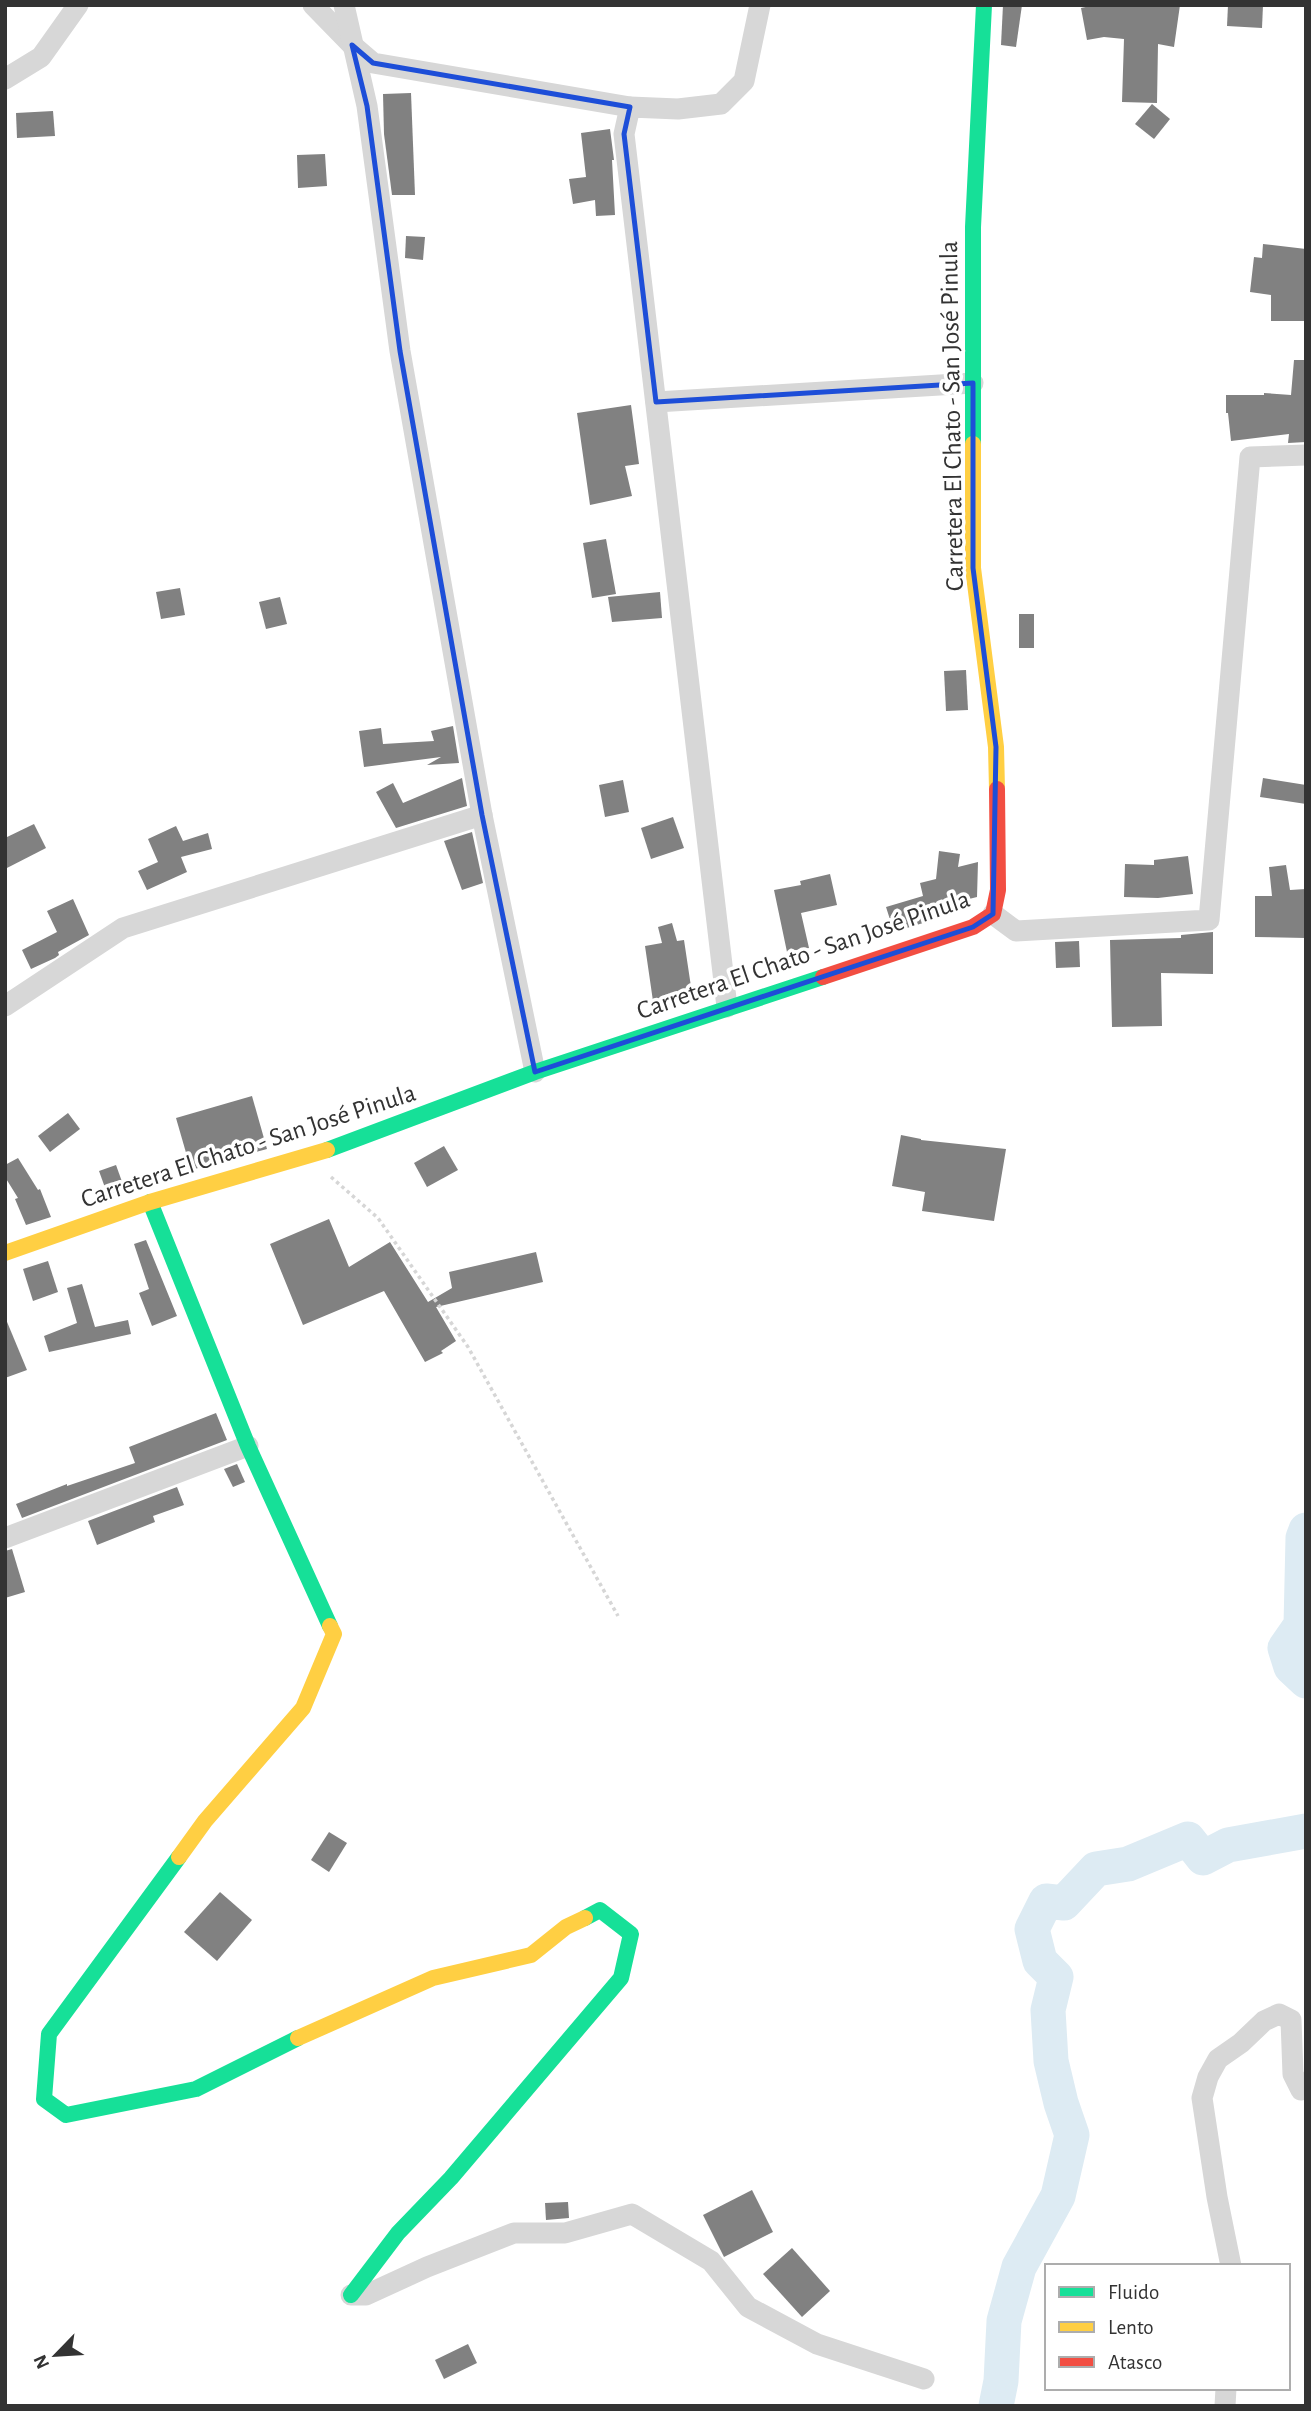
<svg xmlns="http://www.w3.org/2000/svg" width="1311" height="2411" viewBox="0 0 1311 2411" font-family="'Alegreya Sans',sans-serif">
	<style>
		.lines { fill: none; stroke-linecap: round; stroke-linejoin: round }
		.river { stroke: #ddebf3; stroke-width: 35 }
		.building { fill: #818181 }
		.path { stroke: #d6d6d6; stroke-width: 3.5; stroke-dasharray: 3.5 3.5; stroke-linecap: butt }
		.street { stroke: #d7d7d7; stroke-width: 21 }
		.fast { stroke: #16e098; stroke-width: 16 }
		.slow { stroke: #ffcf43; stroke-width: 16 }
		.jam { stroke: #f24e42; stroke-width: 16 }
		.marked { fill: none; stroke: #1d4ed8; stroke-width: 5; stroke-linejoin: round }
		.labels { text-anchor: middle; stroke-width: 7; stroke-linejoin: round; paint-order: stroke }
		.street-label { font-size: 26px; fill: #333; stroke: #fff }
	</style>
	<rect width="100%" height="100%" fill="#fff"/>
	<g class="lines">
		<g class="river">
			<polyline points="1306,1530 1303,1538 1301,1625 1285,1648 1291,1667 1306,1681"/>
			<polyline points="996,2406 1001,2381 1004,2321 1019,2267 1058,2196 1072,2135 1061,2103 1051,2061 1048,2010 1056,1977 1040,1961 1032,1929 1046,1901 1064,1903 1096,1869 1128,1864 1188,1839 1203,1858 1228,1845 1306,1831"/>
		</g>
	</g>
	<g class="building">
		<polygon points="1003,5 1022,5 1016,47 1001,45"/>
		<polygon points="1095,5 1180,5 1174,47 1158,44 1157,103 1122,102 1124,39 1104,37 1087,40 1081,8"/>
		<polygon points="1228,5 1263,5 1262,28 1227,26"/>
		<polygon points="411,93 415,195 392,195 384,134 383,94"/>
		<polygon points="1152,104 1170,119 1154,139 1135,124"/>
		<polygon points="53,111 55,136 17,138 16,113"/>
		<polygon points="610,129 614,160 612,160 615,215 596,216 595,200 573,204 569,179 586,177 581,133"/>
		<polygon points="325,154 327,186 298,188 297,155"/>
		<polygon points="406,236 425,237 423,260 405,258"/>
		<polygon points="1263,244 1306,249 1304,321 1271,321 1271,295 1250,292 1254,257 1262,258"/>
		<polygon points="1294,360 1306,360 1306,442 1288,443 1289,434 1231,441 1228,413 1226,413 1226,395 1264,395 1264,393 1291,395"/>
		<polygon points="631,405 639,464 625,466 632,496 590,505 577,413"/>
		<polygon points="606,539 616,594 592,598 583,543"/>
		<polygon points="180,588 185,615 161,619 156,592"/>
		<polygon points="660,592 662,618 612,622 608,597"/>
		<polygon points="280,597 287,624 266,629 259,602"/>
		<rect x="1019" y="614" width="15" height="34"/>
		<polygon points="966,670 968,710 946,711 944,671"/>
		<polygon points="453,726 459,763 427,765 441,757 364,767 359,731 381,728 383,744 434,741 431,731"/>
		<polygon points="462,778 467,806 396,828 376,792 393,783 403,803"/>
		<polygon points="1263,778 1306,785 1306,804 1260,797"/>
		<polygon points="623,780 629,812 605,817 599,785"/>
		<polygon points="673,817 684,848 651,859 641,828"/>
		<polygon points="34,824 46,848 5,869 5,838"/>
		<polygon points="176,826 183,841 208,833 212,849 181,857 187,872 147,890 138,871 158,862 148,839"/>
		<polygon points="472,832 483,883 462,890 444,841"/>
		<polygon points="939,851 960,854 958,867 978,862 977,897 969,899 971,906 965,910 894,932 886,907 923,896 920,883 936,879"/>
		<polygon points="1188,856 1193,894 1158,898 1124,897 1125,864 1154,865 1154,860"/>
		<polygon points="1286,865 1290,890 1306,889 1306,938 1255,937 1255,896 1272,896 1269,867"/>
		<polygon points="830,874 837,905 801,913 809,948 787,952 774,890 801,885 800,881"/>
		<polygon points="73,899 89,935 58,952 59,955 55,958 31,969 22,950 57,932 47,911"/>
		<polygon points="672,923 677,941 684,940 693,1000 676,1005 654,1008 645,946 662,943 658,927"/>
		<polygon points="1213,932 1213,974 1161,973 1162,1026 1112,1027 1110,940 1181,938 1181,935"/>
		<polygon points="1079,941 1080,967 1056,968 1055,942"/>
		<polygon points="252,1096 267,1149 191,1170 176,1118"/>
		<polygon points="68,1113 80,1129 50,1152 38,1136"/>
		<polygon points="901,1135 921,1139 921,1140 1006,1149 994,1221 922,1211 925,1192 892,1186"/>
		<polygon points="444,1146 458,1170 427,1187 414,1163"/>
		<polygon points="18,1158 38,1190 40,1189 51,1217 26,1225 15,1199 18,1198 5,1177 5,1165"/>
		<polygon points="116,1165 125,1190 108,1196 99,1171"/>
		<polygon points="329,1219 349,1267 390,1242 428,1302 452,1288 449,1272 536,1252 543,1282 436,1307 456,1341 441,1351 443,1353 425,1362 384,1291 303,1325 270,1244"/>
		<polygon points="146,1240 177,1316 152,1326 139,1293 149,1289 134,1244"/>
		<polygon points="48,1261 58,1292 33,1301 23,1269"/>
		<polygon points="82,1284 95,1327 128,1320 131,1334 49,1352 44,1336 77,1323 67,1288"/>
		<polygon points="5,1317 27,1370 5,1378"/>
		<polygon points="216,1413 227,1440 22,1518 16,1504 67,1484 67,1486 135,1463 129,1447"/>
		<polygon points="237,1464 245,1482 233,1487 224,1469"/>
		<polygon points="177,1487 184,1505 153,1516 155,1522 97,1545 88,1521"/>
		<polygon points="12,1549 25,1592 5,1598 5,1551"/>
		<polygon points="329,1832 347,1843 329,1872 311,1860"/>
		<polygon points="220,1892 252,1920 217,1961 184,1932"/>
		<polygon points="752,2190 773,2232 724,2257 703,2215"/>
		<polygon points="568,2202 569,2218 546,2220 545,2203"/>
		<polygon points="792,2248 830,2291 802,2317 763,2274"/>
		<polygon points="468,2344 477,2363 444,2379 435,2360"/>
	</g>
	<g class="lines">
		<polyline class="path" points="331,1177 378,1218 468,1347 618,1616"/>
		<g class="street">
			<polyline points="313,5 352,45 373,63 630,107"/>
			<polyline points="344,5 367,106 400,351 482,815 535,1072"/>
			<polyline points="5,79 41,57 78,5"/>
			<polyline points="656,402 973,383"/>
			<polyline points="993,914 1016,931 1209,920 1250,457 1306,455"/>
			<polyline points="5,1006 123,928 482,815"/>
			<polyline points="727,1007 624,134 630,107 678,109 721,104 744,81 760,5"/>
			<polyline points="5,1538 248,1446"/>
			<polyline points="1231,2266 1217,2197 1202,2098 1208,2077 1218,2059 1241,2043 1264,2021 1279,2014 1291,2020 1293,2074 1301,2090 1306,2089"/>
			<polyline points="351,2295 366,2295 427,2267 514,2233 565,2233 632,2214 711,2261 748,2307 817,2344 924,2379"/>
			<polyline points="1225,2406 1226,2388"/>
		</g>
		<g class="fast">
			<polyline points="973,444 973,227 984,5"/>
			<polyline points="327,1150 535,1072 823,977"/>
			<polyline points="150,1202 248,1446 330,1626"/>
			<polyline points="179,1857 49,2034 44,2099 66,2115 196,2089 298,2038"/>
			<polyline points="351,2295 398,2233 451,2178 621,1978 631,1934 600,1910 585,1918"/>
		</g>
		<g class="slow">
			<polyline points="973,444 973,568 996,747 997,789"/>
			<polyline points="5,1253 150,1202 327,1150"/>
			<polyline points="179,1857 205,1821 303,1708 334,1634 330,1626"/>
			<polyline points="298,2038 433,1978 531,1955 566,1927 585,1918"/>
		</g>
		<polyline class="jam" points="823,977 973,927 993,914 998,890 997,789"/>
	</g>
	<path class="marked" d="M 352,45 L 373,63 L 630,107 L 624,134 L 656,402 L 973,383 L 973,568 L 996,747 L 993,914 L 973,927 L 535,1072 L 482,815 L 400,351 L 367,106 Z"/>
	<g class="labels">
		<g class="street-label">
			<text transform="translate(951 416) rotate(-91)" y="9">Carretera El Chato - San José Pinula</text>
			<text transform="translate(803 954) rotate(-19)" y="9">Carretera El Chato - San José Pinula</text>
			<text transform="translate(248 1145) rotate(-18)" y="9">Carretera El Chato - San José Pinula</text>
		</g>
	</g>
	<rect width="1311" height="2411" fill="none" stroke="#333333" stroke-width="14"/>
	<rect x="1045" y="2264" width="245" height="126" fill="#ffffff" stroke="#adadad" stroke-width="2"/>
	<rect x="1059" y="2287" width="35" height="10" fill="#16e098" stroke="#adadad" stroke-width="2"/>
	<text x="1108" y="2299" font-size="21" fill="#333333">Fluido</text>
	<rect x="1059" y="2322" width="35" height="10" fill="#ffcf43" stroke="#adadad" stroke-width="2"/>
	<text x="1108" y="2334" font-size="21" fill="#333333">Lento</text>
	<rect x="1059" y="2357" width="35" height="10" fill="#f24e42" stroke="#adadad" stroke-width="2"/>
	<text x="1108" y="2369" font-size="21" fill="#333333">Atasco</text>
	<g transform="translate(56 2355) rotate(245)" stroke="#ffffff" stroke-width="5" paint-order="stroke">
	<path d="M0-5L12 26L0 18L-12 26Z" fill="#333333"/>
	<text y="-10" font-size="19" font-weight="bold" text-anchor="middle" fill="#333333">N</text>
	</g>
</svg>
